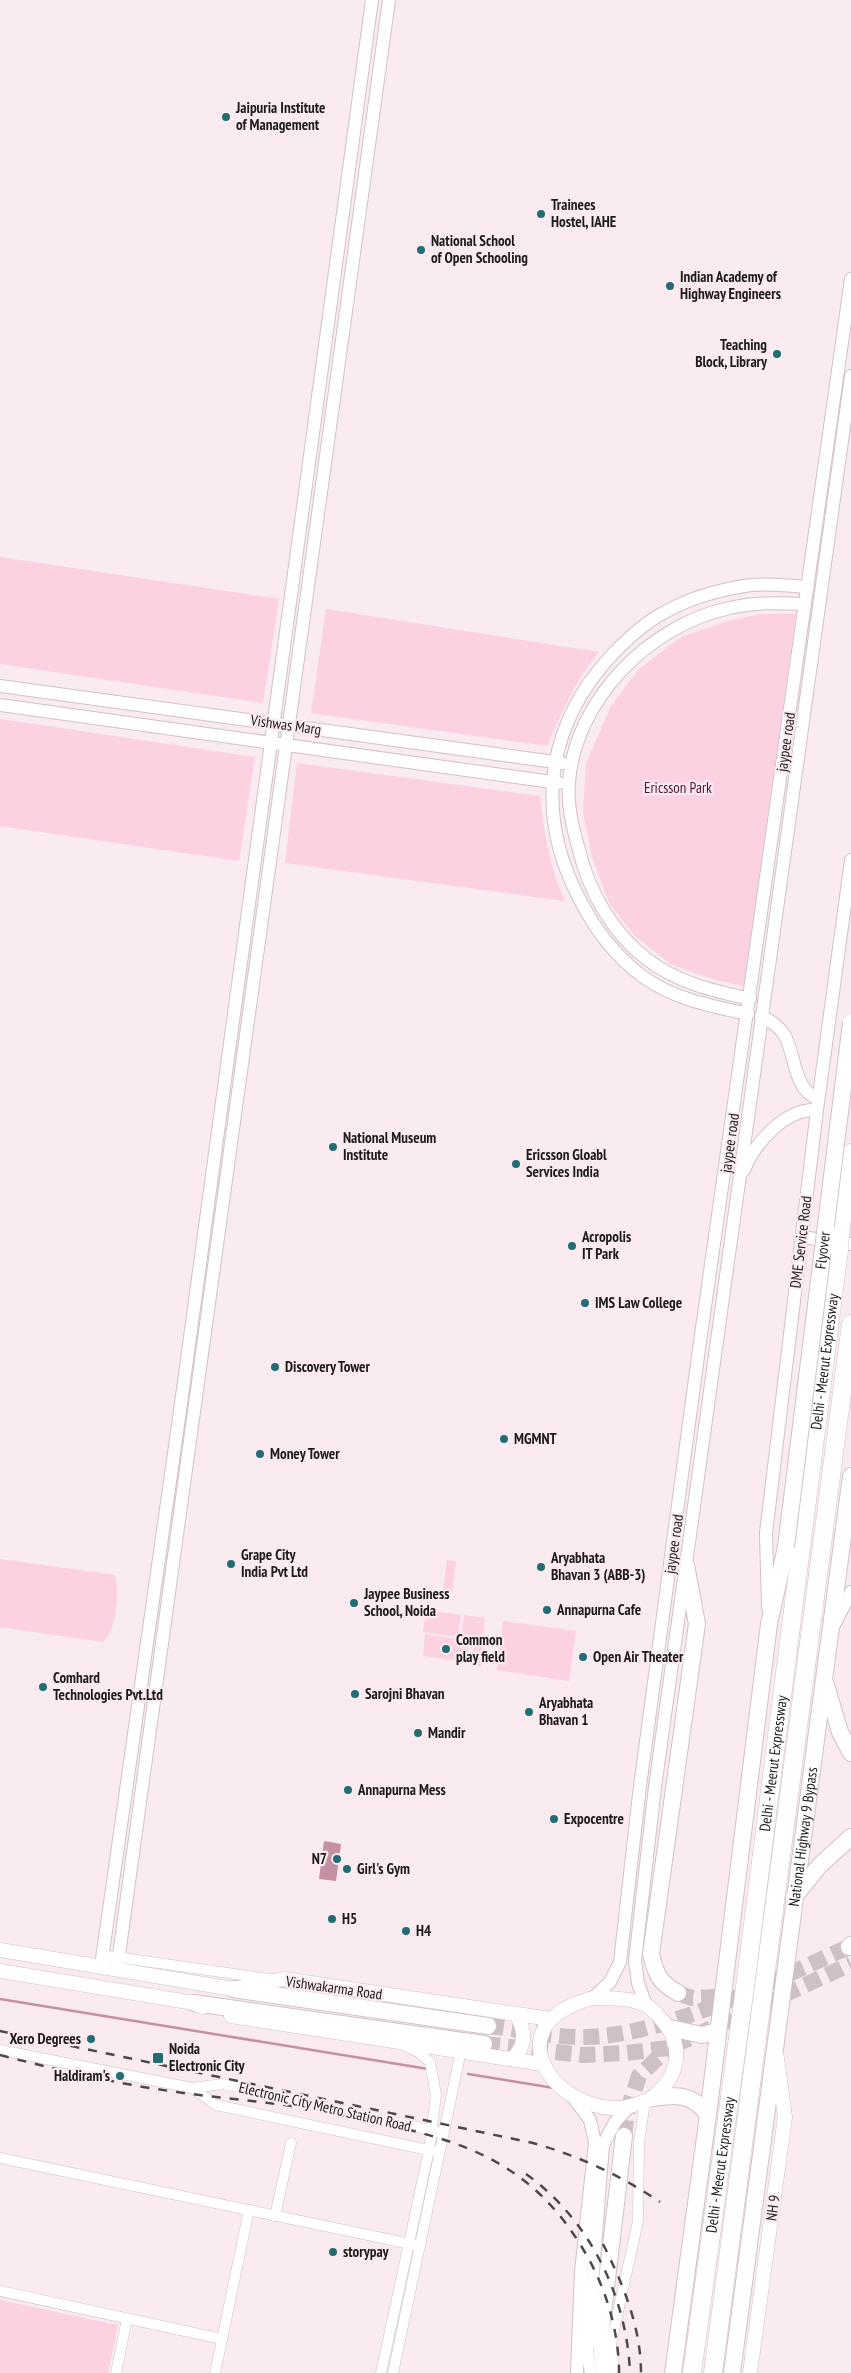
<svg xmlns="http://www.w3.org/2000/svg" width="851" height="2373" viewBox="0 0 851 2373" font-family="'PT Sans Narrow',sans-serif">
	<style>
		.green { fill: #fcd1e1 }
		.water { fill: #c58fa4 }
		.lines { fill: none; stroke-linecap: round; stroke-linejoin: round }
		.stream { stroke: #c58fa4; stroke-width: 2.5 }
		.trunk-tunnel { stroke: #cdc1c5; stroke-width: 16; stroke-dasharray: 16 8; stroke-linecap: butt }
		.minor-casing { stroke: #d0c2c7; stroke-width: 11 }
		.tertiary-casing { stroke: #d0c2c7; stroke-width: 14 }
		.secondary-casing { stroke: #d0c2c7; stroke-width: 15 }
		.trunk-casing { stroke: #d0c2c7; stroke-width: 18 }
		.motorway-casing { stroke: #d0c2c7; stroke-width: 19 }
		.minor { stroke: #fff; stroke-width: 10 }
		.tertiary { stroke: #fff; stroke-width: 12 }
		.secondary { stroke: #fff; stroke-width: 14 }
		.trunk { stroke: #fff; stroke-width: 16 }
		.motorway { stroke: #fff; stroke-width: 18 }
		.rail { stroke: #4f484b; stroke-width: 2.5; stroke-dasharray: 9 9; stroke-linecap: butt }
		.trunk-bridge-casing { stroke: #d0c2c7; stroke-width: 18; stroke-linecap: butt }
		.motorway-bridge-casing { stroke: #d0c2c7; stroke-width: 19; stroke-linecap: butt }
		.trunk-bridge { stroke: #fff; stroke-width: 16 }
		.motorway-bridge { stroke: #fff; stroke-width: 18 }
		.poi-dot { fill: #226d74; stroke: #f9ebef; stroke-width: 2 }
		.labels { text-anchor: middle; stroke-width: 4.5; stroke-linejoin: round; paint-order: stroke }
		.poi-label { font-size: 15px; font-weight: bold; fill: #1f1a1c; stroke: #f9ebef; text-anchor: start }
		.street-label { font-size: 15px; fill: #1f1a1c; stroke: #f9ebef }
		.park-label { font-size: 15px; fill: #531233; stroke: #f9ebef }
	</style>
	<rect width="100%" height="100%" fill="#f9ebef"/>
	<g class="green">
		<polygon points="0,557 279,599 263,703 0,664"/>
		<path d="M 326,609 L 599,652 C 575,681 562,712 547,746 L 311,713 Z"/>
		<polygon points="760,614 796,614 744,986 712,979 670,964 634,935 609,903 592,857 583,812 586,763 611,706 639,669 681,637 725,622"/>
		<polygon points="0,719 255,757 239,861 0,826"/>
		<path d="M 297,763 L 540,796 C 544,833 549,866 565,901 L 285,863 Z"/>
		<path d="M 0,1559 L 115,1575 C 120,1591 116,1631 103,1642 L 0,1627 Z"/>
		<polygon points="447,1560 456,1561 452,1593 443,1592"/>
		<polygon points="426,1610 461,1615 458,1637 423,1632"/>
		<polygon points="464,1615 485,1618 482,1640 461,1637"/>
		<polygon points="503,1621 576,1631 569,1681 497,1670"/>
		<polygon points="425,1634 469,1641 467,1662 423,1656"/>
		<polygon points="474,1642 484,1643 481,1667 471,1665"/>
		<polygon points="0,2300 118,2325 108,2373 0,2373"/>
	</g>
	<polygon class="water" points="324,1841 341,1844 336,1881 319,1879"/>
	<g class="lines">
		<g class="stream">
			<polyline points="0,1999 428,2069"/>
			<polyline points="468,2074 554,2088"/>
		</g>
		<g class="trunk-tunnel">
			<polyline points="678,1993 692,1998 720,1997"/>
			<path d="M 488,2026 C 518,2029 556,2038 586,2037 C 669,2035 773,1980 849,1947"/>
			<polyline points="484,2044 583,2055 626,2053 668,2048 851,1964"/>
			<polyline points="624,2136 627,2112 639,2076 668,2048"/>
		</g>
		<defs>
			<g id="minor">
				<polyline points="102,1955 270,1979"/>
				<polyline points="0,2050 192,2088 223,2084 444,2133"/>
				<polyline points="192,2088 216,2105 433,2151"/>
				<polyline points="0,2158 420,2246"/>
				<polyline points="275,2216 291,2143"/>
				<polyline points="0,2291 222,2339"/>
				<polyline points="116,2373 127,2319"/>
				<polyline points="215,2373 249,2210"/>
				<polyline points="381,2373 429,2150 436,2095 430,2062 418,2052 405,2046"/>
				<polyline points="393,2373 461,2051"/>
				<polyline points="614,2373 611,2344 638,2221 639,2143 645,2101"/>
			</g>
			<g id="tertiary">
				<polyline points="0,686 562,763"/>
				<polyline points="0,705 559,783"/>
				<path d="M 750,999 C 714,991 678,983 648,960 C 613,934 589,892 579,850 C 573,829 567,806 569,783 C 574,701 650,624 730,608 C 755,602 780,603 805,604"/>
				<path d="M 748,1014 C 711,1006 673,999 642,976 C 614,955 594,928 579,898 C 535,814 546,727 610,657 C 625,641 644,623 665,612 C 690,598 722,589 751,585 C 769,583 789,586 808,587"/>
				<path d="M 761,1016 C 771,1021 779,1026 785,1036 C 796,1056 793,1089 818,1099"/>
				<path d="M 744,1170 C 755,1143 785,1108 817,1110"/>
				<polyline points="802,1237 851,1244"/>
				<polyline points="768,1607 766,1533 817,1110 851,860"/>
				<polyline points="834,1625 851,1592"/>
				<polyline points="101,1966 179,1418 372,0"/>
				<polyline points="117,1969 389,0"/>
				<polyline points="593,1998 610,1982 620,1962 640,1786 699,1349 851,279"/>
				<polyline points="646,2005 638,1983 635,1961 655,1787 851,376"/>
				<polyline points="570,2093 590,2120 595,2142 581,2272 577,2373"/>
				<polyline points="591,2373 587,2350 603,2145 615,2122 629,2107"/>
			</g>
			<g id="secondary">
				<polyline points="0,1950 233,1989 284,1979 550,2019"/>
				<polyline points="0,1971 194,2003 203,2007"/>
				<path d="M 593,1998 C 610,1998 630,1998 646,2005 C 651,2008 656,2013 660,2018 C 684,2043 681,2074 654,2096 C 650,2100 643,2102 637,2104 C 568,2129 482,2027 593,1998 Z"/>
				<polyline points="231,2016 542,2064"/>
				<path d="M 511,2059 C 527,2047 526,2031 516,2014"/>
				<polyline points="750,2373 785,2117 777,2058"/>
			</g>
			<g id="trunk">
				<polyline points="826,1685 840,1732 851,1753"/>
				<polyline points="794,1897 820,1865 851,1837"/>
				<polyline points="849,1947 851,1945"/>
				<polyline points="233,1989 488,2026"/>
				<path d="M 678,1993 C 659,1982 656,1975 651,1954 L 697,1624 L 686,1565"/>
				<polyline points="194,2003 484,2044"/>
				<polyline points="670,2028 702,2035 718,2031"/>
				<path d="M 653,2098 C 678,2095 692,2093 708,2115"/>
				<polyline points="605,2373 600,2338 624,2136"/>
				<polyline points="673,2373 708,2115 769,1624 786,1547"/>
				<path id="s1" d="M 732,2373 L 851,1476"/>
			</g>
			<g id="motorway">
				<polyline points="840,1234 851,1153"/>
				<path id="s2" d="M 692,2373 L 745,1987 L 839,1250"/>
				<polyline points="713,2373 851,1324"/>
			</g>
		</defs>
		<use href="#minor" class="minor-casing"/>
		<use href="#tertiary" class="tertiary-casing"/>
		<use href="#secondary" class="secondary-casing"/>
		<use href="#trunk" class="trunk-casing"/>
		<use href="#motorway" class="motorway-casing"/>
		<use href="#minor" class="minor"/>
		<use href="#tertiary" class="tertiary"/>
		<use href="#secondary" class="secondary"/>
		<use href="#trunk" class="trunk"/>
		<use href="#motorway" class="motorway"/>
		<g class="rail">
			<path d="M 0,2031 L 533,2143 C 579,2156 620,2175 660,2202"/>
			<path d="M 0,2055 C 58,2070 117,2084 177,2092 C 217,2098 258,2101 299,2107 C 324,2111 349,2117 374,2122 C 466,2141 532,2164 583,2249 C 605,2285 619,2330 619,2373"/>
			<path d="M 526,2174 C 589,2219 627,2296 630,2373"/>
			<path d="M 603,2244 C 623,2284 641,2327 641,2373"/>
		</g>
		<defs>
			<g id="trunk-bridge">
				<path id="s3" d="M 786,1547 L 851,1023"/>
			</g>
			<polyline id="motorway-bridge" points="839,1250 840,1234"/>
		</defs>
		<use href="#trunk-bridge" class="trunk-bridge-casing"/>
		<use href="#motorway-bridge" class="motorway-bridge-casing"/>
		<use href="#trunk-bridge" class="trunk-bridge"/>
		<use href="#motorway-bridge" class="motorway-bridge"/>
	</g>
	<g class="poi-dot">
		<circle cx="226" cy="117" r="5"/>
		<circle cx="541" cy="214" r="5"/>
		<circle cx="421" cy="250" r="5"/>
		<circle cx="670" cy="286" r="5"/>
		<circle cx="777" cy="354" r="5"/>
		<circle cx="333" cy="1147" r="5"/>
		<circle cx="516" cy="1164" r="5"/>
		<circle cx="572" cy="1246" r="5"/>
		<circle cx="585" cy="1303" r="5"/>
		<circle cx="275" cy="1367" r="5"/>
		<circle cx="504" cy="1439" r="5"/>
		<circle cx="260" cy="1454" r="5"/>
		<circle cx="231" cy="1564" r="5"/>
		<circle cx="541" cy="1567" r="5"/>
		<circle cx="354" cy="1603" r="5"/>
		<circle cx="547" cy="1610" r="5"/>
		<circle cx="446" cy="1649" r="5"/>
		<circle cx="583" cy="1657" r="5"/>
		<circle cx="43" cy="1687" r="5"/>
		<circle cx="355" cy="1694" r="5"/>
		<circle cx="529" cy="1712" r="5"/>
		<circle cx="418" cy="1733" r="5"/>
		<circle cx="348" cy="1790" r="5"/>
		<circle cx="554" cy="1819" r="5"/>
		<circle cx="337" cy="1859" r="5"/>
		<circle cx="347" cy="1869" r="5"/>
		<circle cx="332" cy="1919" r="5"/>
		<circle cx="406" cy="1931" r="5"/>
		<circle cx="91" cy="2039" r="5"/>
		<rect x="152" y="2052" width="12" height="12" rx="2.5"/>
		<circle cx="120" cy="2076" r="5"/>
		<circle cx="333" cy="2252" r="5"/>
	</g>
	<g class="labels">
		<g class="poi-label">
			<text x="236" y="113">Jaipuria Institute<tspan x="236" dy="17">of Management</tspan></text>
			<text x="551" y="210">Trainees<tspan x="551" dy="17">Hostel, IAHE</tspan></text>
			<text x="431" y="246">National School<tspan x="431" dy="17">of Open Schooling</tspan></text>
			<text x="680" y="282">Indian Academy of<tspan x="680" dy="17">Highway Engineers</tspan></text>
			<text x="767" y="350" text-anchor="end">Teaching<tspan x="767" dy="17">Block, Library</tspan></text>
			<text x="343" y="1143">National Museum<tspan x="343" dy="17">Institute</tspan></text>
			<text x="526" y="1160">Ericsson Gloabl<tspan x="526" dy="17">Services India</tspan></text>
			<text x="582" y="1242">Acropolis<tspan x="582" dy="17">IT Park</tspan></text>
			<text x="595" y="1308">IMS Law College</text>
			<text x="285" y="1372">Discovery Tower</text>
			<text x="514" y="1444">MGMNT</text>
			<text x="270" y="1459">Money Tower</text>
			<text x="241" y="1560">Grape City<tspan x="241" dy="17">India Pvt Ltd</tspan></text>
			<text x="551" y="1563">Aryabhata<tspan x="551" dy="17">Bhavan 3 (ABB-3)</tspan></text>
			<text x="364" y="1599">Jaypee Business<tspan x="364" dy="17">School, Noida</tspan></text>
			<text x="557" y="1615">Annapurna Cafe</text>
			<text x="456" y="1645">Common<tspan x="456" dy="17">play field</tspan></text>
			<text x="593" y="1662">Open Air Theater</text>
			<text x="53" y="1683">Comhard<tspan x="53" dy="17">Technologies Pvt.Ltd</tspan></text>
			<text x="365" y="1699">Sarojni Bhavan</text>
			<text x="539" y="1708">Aryabhata<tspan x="539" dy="17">Bhavan 1</tspan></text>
			<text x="428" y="1738">Mandir</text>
			<text x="358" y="1795">Annapurna Mess</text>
			<text x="564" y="1824">Expocentre</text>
			<text x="327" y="1864" text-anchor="end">N7</text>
			<text x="357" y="1874">Girl's Gym</text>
			<text x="342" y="1924">H5</text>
			<text x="416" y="1936">H4</text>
			<text x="81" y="2044" text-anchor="end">Xero Degrees</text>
			<text x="169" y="2054">Noida<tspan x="169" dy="17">Electronic City</tspan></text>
			<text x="110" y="2081" text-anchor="end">Haldiram's</text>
			<text x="343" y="2257">storypay</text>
		</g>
		<g class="street-label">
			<text transform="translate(286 725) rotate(8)" y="5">Vishwas Marg</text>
			<text transform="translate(786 742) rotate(-82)" y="5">jaypee road</text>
			<text transform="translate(730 1143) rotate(-82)" y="5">jaypee road</text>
			<text transform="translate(801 1242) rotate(-83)" y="5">DME Service Road</text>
			<text dy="5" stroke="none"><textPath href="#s3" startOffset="299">Flyover</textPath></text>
			<text dy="5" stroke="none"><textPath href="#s2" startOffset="1020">Delhi - Meerut Expressway</textPath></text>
			<text transform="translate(674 1544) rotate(-82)" y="5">jaypee road</text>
			<text dy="5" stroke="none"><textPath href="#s2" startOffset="615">Delhi - Meerut Expressway</textPath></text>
			<text dy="5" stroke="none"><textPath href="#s1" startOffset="541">National Highway 9 Bypass</textPath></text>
			<text transform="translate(334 1988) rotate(8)" y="5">Vishwakarma Road</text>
			<text transform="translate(325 2107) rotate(13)" y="5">Electronic City Metro Station Road</text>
			<text dy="5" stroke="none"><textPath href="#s2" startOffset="210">Delhi - Meerut Expressway</textPath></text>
			<text transform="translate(773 2208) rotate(-82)" y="5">NH 9</text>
		</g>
		<g class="park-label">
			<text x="678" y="793">Ericsson Park</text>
		</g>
	</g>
</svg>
